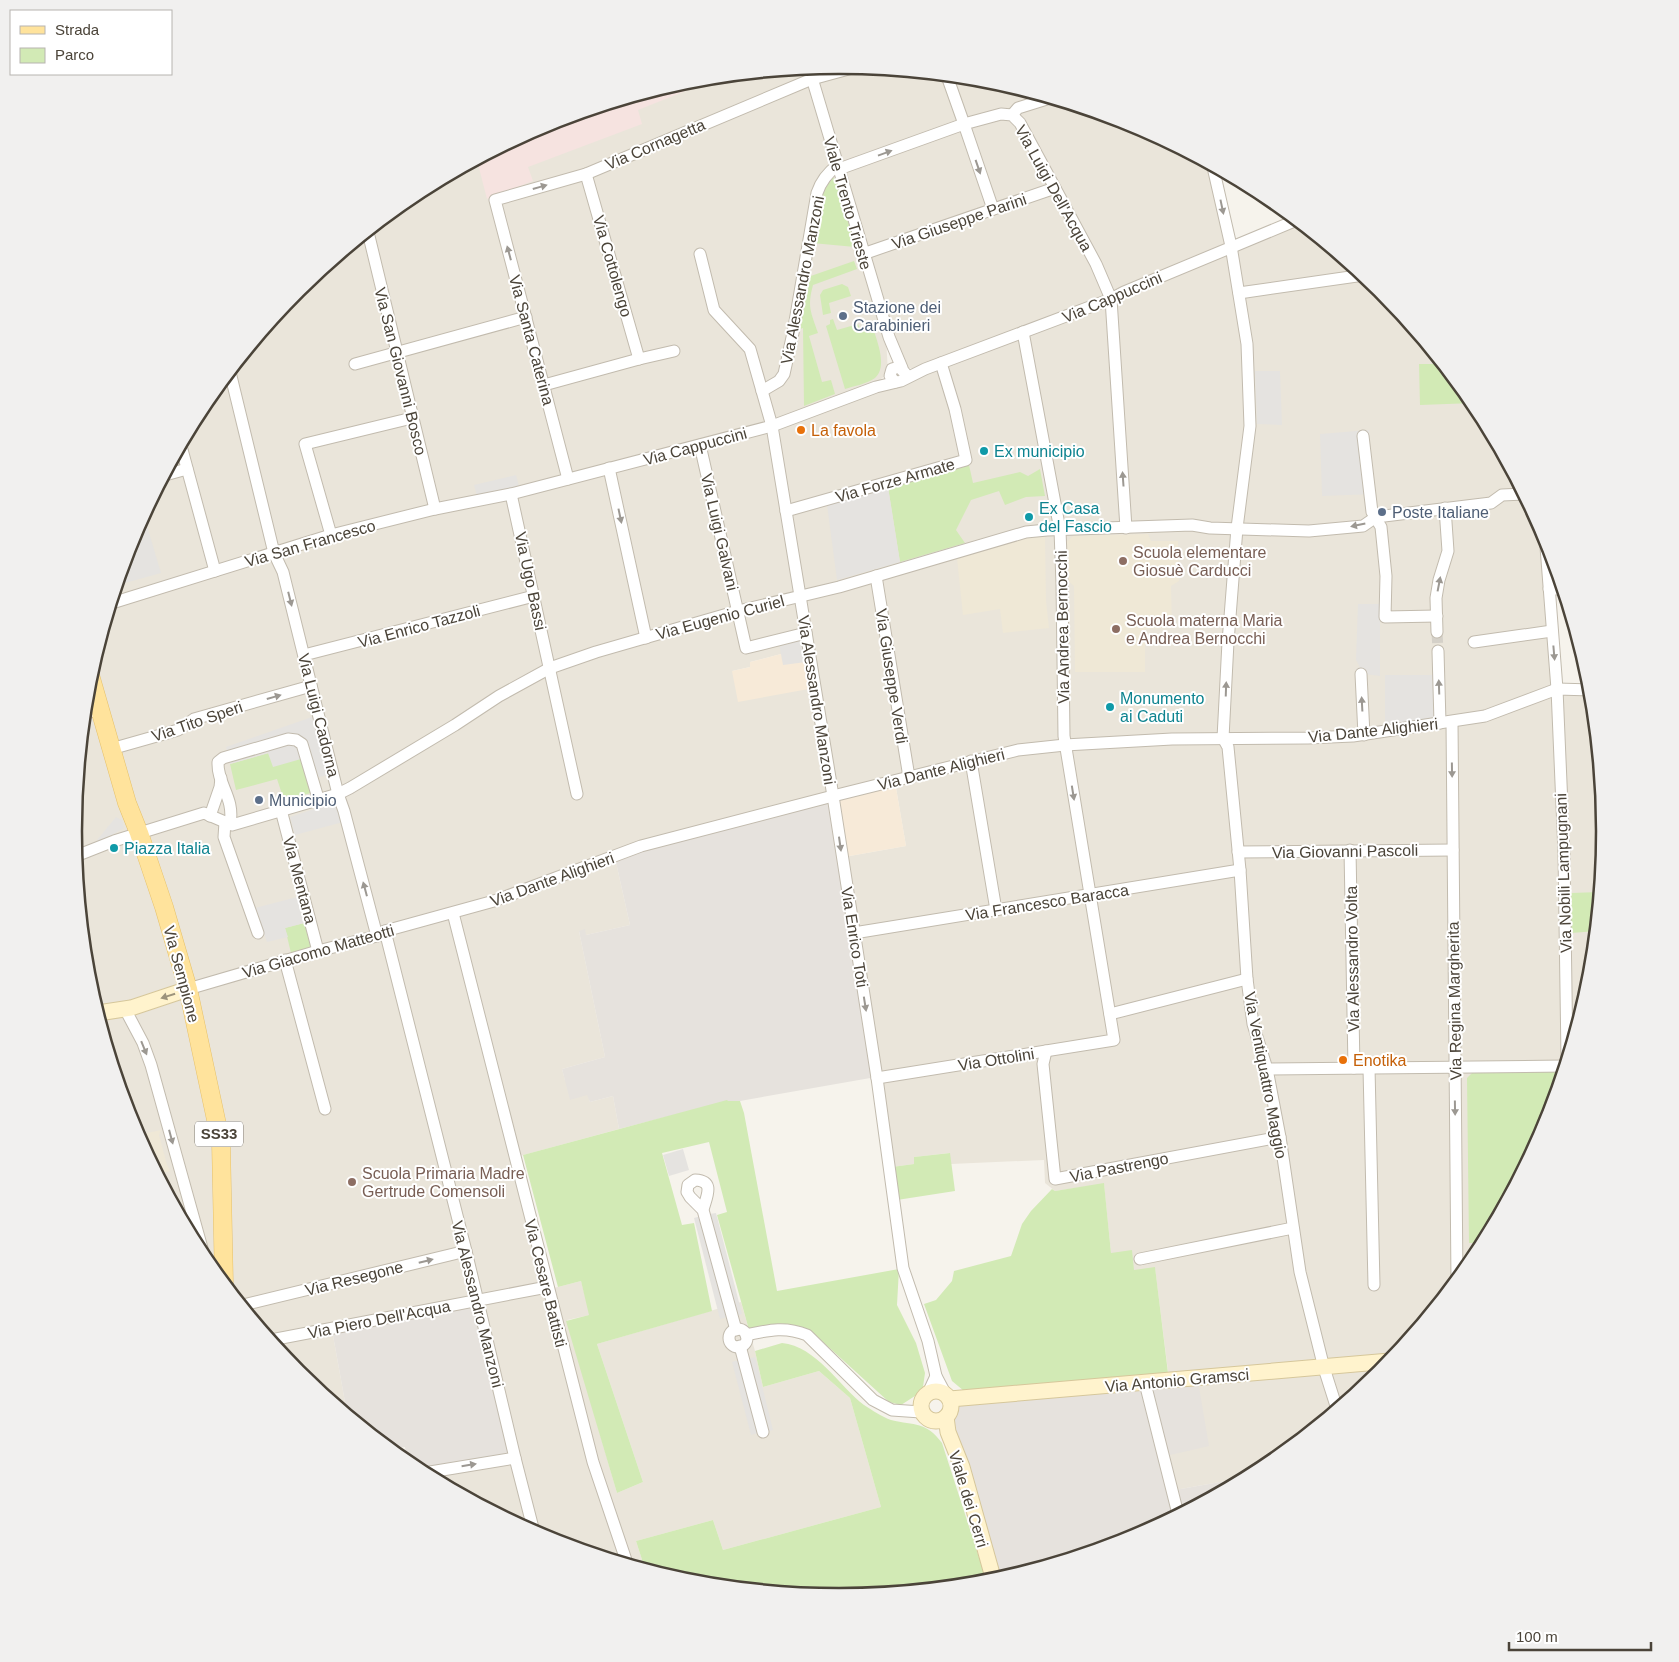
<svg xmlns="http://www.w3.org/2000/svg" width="1679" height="1662" viewBox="0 0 1679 1662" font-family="Arial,sans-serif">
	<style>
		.residential { fill: #eae5da }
		.commercial { fill: #f7ead8 }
		.industrial { fill: #e6e2dd }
		.education { fill: #efe8d6 }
		.medical { fill: #f6e3e0 }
		.green { fill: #d2eab5 }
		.parking { fill: #e5e3e0 }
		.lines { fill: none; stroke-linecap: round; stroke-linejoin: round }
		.street-tunnel { stroke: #d4d0c8; stroke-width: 11; stroke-dasharray: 11 5.5; stroke-linecap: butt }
		.street-casing { stroke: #c2bbae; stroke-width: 13 }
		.secondary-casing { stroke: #d6c79b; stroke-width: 17 }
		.primary-casing { stroke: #e6c16a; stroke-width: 19 }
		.street { stroke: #fff; stroke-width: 11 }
		.secondary { stroke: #fff3cd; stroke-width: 15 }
		.primary { stroke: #ffe39c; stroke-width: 18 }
		.oneway { fill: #9c9892 }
		.oneway2 { fill: #9c937c }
		.service-dot { fill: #5c6f8a; stroke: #fff; stroke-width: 2 }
		.food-dot { fill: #e8710a; stroke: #fff; stroke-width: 2 }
		.culture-dot { fill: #0f9aa8; stroke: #fff; stroke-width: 2 }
		.education-dot { fill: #8d6e63; stroke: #fff; stroke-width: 2 }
		.labels { text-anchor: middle; stroke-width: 4; stroke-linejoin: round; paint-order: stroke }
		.shield { fill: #fff; stroke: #817c74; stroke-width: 1 }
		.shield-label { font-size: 15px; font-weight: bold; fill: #4b4439 }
		.street-label { font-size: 16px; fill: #4b4439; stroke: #fff }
		.service-label { font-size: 16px; fill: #4e5e75; stroke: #fff; text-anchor: start }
		.food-label { font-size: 16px; fill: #c56008; stroke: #fff; text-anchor: start }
		.culture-label { font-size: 16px; fill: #0d838f; stroke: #fff; text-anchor: start }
		.education-label { font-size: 16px; fill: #785e54; stroke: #fff; text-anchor: start }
		.rim { fill: none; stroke: #4b4439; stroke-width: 2.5 }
	</style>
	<rect width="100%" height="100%" fill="#f6f3ec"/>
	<g class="residential">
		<polygon points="861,67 989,80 1133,123 1212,166 1230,245 1124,290 914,369 904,367 814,80"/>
		<polygon points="806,68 886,337 888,373 874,385 769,425 608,467 432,508 113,601 132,538 203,405 298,289 414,194 547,123 690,80"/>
		<polygon points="1298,221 1381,290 1477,406 1544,531 1556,688 1487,713 1353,734 1067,742 835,793 774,427"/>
		<polygon points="770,428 805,635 781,654 750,662 750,667 732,671 814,688 830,794 377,936 452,915 545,1286 270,1338 225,1284 222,1143 91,673 112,604 276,554"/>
		<polygon points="1556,691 1566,1061 1268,1067 1255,1024 1226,739 1439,725"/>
		<polygon points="1559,691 1592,691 1605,831 1591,981 1569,1054"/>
		<polygon points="98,709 138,834 219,1142 222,1280 202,1256 132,1124 88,980 74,831 85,715"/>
		<polygon points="1223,739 1237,867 1264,1068 1321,1366 1169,1379 1155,1268 1134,1271 1111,1253 1104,1184 1055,1191 1045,1183 1044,1160 951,1164 949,1153 914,1157 914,1164 892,1167 844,857 906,846 895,782 1019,751"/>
		<polygon points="615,858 630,925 586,935 579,931 605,1057 562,1069 565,1080 588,1095 590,1102 613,1096 619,1129 516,1157 454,914"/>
		<polygon points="1565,1067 1547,1124 1476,1257 1392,1360 1325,1366 1302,1273 1269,1070"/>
		<polygon points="581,1281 590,1315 567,1320 617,1493 643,1482 597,1344 741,1302 755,1351 763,1387 819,1371 850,1398 881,1507 723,1550 713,1520 636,1541 645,1569 546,1539 424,1473 476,1302 558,1287"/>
		<polygon points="332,1330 347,1413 298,1372 272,1341"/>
		<polygon points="1389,1363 1381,1373 1265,1468 1248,1477 1175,1490 1166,1456 1198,1381"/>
	</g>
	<g class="commercial">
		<polygon points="805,635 814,688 738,702 732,671 750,667 750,662 781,654"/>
		<polygon points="895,782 906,846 844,857 835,797"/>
	</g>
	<g class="industrial">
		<polygon points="832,798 876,1077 740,1101 728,1101 619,1129 613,1096 590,1102 587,1095 570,1100 562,1069 605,1057 579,931 585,929 586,935 630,925 615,858"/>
		<polygon points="476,1302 512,1456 424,1473 407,1463 405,1447 391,1449 347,1413 332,1330"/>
		<polygon points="1198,1381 1209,1446 1166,1456 1175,1490 1248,1477 1132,1539 995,1580 949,1417 953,1407 982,1398"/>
	</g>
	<g class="education">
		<polygon points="1148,534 1151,541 1178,541 1179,581 1171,586 1172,628 1145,629 1145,672 1075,672 1074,586 1068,581 1067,541 1073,536"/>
		<polygon points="1029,537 1045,537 1046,601 1049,628 1003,633 1000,609 963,615 957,558"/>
		<polygon points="161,1130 159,1135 167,1165 170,1171 159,1174 138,1135"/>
	</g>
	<polygon class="medical" points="723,76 638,110 642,124 528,167 533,181 487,199 477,160 547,123 690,80"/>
	<g class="green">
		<path d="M 833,178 L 837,179 L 855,247 L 812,243 C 816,223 818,194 833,178 Z"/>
		<path d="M 854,261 L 857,269 L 813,285 C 807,307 811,312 818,333 L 809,336 L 822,382 L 831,380 L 835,394 L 804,406 L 803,328 L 798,330 L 805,278 Z"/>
		<polygon points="842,284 848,287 851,296 829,303 831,313 823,315 820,295 823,290"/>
		<path d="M 833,319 L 837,330 L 858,324 L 861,331 L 873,328 C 877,341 888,367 875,378 C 867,384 854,386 845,389 L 826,326 L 830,324 L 830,320 Z"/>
		<polygon points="1419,364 1442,364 1474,403 1420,405"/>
		<polygon points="969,465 973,483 1020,472 1028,476 1040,469 1045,496 1026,497 1005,505 999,491 971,500 956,530 965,543 900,562 888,487"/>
		<polygon points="269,753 301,759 311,793 284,800 277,779 236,790 230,764"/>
		<polygon points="1600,892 1596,931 1571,933 1571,893"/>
		<polygon points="308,922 314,946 291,953 285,928"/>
		<polygon points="1473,1072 1555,1072 1561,1079 1547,1124 1484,1243 1469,1243 1467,1078"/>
		<path d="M 727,1100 L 728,1101 L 740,1101 L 744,1113 L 777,1291 L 899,1269 L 897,1305 L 916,1343 L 925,1373 L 923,1387 L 918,1394 L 901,1405 L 889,1402 L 812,1332 C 784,1321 776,1322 749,1330 L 717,1215 L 727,1212 L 709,1142 L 662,1153 L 682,1225 L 694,1223 L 712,1311 L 597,1344 L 643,1482 L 617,1493 L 566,1321 L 589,1315 L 581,1281 L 558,1287 L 523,1155 Z"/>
		<polygon points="950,1153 955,1191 897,1200 892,1167 914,1164 914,1157"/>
		<polygon points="1104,1183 1111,1253 1132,1250 1134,1270 1155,1267 1168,1373 964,1391 952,1381 924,1304 936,1300 952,1281 954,1271 1011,1256 1022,1224 1031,1211 1052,1189 1055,1191"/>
		<path d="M 782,1343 C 816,1346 839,1386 864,1405 C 872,1410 882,1417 891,1420 C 915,1426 926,1421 942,1443 L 987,1582 L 839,1597 L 690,1582 L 645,1569 L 636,1541 L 713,1520 L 723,1550 L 881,1507 L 850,1398 L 819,1371 L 763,1387 L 755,1351 Z"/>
	</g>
	<g class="parking">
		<polygon points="1255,371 1280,371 1282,425 1257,424"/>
		<polygon points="1369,430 1374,494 1322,496 1320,434"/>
		<polygon points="516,475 519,486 477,496 474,485"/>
		<polygon points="888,487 900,562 837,580 827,505"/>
		<polygon points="147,526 161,573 125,583 122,572 132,538 137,529"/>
		<polygon points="1358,604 1380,604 1380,676 1356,673 1356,669 1360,667 1356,660"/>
		<polygon points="802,638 806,662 783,665 779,644"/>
		<polygon points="1385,675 1433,675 1434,718 1385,725"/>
		<polygon points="312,717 328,775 307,780 301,759 273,767 268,753 230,764 226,747"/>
		<polygon points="338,801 343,822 295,835 290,817"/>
		<polygon points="116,817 122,820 124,828 100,842 97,840"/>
		<polygon points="301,896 308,922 285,928 288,937 267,942 255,908"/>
		<polygon points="683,1149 689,1170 669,1176 663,1155"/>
		<polygon points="716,1213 742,1314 735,1316 709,1214"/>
		<polygon points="701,1216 727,1317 720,1319 694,1218"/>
		<polygon points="755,1357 773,1430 766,1432 748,1359"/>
		<polygon points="739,1360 758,1433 751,1435 732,1362"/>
	</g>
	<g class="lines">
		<polyline class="street-tunnel" points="1437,632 1438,651"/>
		<defs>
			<g id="street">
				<polyline points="809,68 889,337 902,368"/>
				<polyline points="947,76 964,124 1001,114 1012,115 1020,123 1096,264 1111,299 1126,528"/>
				<polyline points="1012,115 1018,108 1050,98"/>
				<polyline points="1213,167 1231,246 1247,344 1250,426 1237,528 1228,642 1223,738 1228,747 1240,870 1247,979 1253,1024 1267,1069 1280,1137 1300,1272 1324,1368 1337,1409"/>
				<polyline points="839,169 964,124 993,209"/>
				<polyline points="586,174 639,359"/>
				<polyline points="368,232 435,509"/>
				<polyline points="700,254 714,310 750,349 772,426 833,796 877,1078 903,1268 928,1341 936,1376 945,1393"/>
				<polyline points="863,254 1055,188"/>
				<polyline points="1239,293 1364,275"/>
				<polyline points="355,364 526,317"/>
				<polyline points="230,372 274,553 283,572 338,794 344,811 377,936"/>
				<polyline points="895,382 890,376 892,369 899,367 905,373"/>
				<polyline points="544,385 639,359 674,351"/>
				<path d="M 762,391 L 779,381 L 784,374 L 793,333 L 817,193 C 821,181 827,173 838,165"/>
				<polyline points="1363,436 1372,512 1381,527 1386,576 1385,617 1437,616"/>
				<polyline points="700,445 746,648 806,633"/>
				<polyline points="181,446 215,571"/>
				<polyline points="609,468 646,638"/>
				<polyline points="165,475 187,469"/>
				<polyline points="568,479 495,200 586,174 812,79 856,67"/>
				<polyline points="511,494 577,794"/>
				<polyline points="786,511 966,460 955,409 941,363"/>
				<polyline points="1545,534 1557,689 1564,853 1567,1058"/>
				<polyline points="331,535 305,444 412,418"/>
				<polyline points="876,576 909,777"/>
				<polyline points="1549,589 1563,589"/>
				<polyline points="112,603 331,535 435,509 511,494 772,426 876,387 901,381 925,369 1111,299 1124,292 1297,220"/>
				<polyline points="1437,632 1436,598 1439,580 1448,551 1445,508"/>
				<polyline points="1474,642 1552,631"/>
				<polyline points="1438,651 1440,723"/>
				<polyline points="304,655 534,596"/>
				<polyline points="1361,674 1364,735"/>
				<polyline points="85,714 99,708"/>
				<polyline points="1452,722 1457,1281"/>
				<polyline points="111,749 178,730 194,719 311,686"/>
				<polyline points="971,761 996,910"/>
				<polyline points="281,810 318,951"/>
				<polyline points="210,816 220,787 221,778"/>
				<polyline points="225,822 224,837 258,933"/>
				<path d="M 230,824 C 235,797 217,785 218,762 L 223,758 L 288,739 L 296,740 L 302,744 L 318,798"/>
				<polyline points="1350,850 1354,1068"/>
				<polyline points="1238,852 1453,850"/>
				<polyline points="76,856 114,841 204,813 232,825 338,794 350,788 455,725 499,696 550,668 596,652 738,611 839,587 1026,532 1047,530 1192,525 1210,528 1309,531 1363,526 1376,517 1491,503 1502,495 1524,494"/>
				<polyline points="453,913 593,1462 627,1563"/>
				<polyline points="385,931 466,1251 515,1458 534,1532"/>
				<polyline points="854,933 1240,870"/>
				<polyline points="285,960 325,1109"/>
				<polyline points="188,989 318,951 377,936 385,931 494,901 641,846 833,796 1018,750 1065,745 1172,739 1308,738 1353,736 1485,716 1557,689 1592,690"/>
				<polyline points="125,1009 143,1043 151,1065 205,1259"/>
				<polyline points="1110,1014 1247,979"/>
				<polyline points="1046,1051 1043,1064 1055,1179 1280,1137"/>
				<polyline points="1369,1068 1374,1285"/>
				<polyline points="1267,1069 1565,1066"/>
				<polyline points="877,1078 1114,1040 1064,736 1062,584 1060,530 1023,332"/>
				<path d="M 703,1210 L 690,1197 L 687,1192 L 688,1185 L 695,1180 C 716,1181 706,1197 703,1210 L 736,1330"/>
				<polyline points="1140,1259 1293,1228"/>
				<polyline points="243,1305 466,1251"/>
				<circle cx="738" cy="1338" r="9"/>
				<path d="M 746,1335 C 769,1330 785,1326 807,1335 L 873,1400 L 892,1410 L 921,1412"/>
				<polyline points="271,1340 547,1287"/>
				<polyline points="740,1346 763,1432"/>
				<polyline points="1145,1383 1178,1514"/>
				<polyline points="929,1391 936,1376"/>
				<polyline points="424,1473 515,1458"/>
			</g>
			<g id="secondary">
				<polyline points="98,1013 131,1008 188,989"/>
				<circle cx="936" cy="1406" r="15"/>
				<polyline points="950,1399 1390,1361"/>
				<polyline points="946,1417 948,1432 962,1467 994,1581"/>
			</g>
			<polyline id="primary" points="90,675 127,803 139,833 164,907 188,989 221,1143 224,1283"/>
		</defs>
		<use href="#street" class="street-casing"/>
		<use href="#secondary" class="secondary-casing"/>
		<use href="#primary" class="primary-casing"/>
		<use href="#street" class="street"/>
		<use href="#secondary" class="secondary"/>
		<use href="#primary" class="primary"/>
	</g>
	<defs><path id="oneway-solid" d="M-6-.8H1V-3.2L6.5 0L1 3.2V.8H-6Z" transform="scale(1.25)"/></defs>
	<g class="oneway">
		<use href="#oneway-solid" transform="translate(885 153) rotate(-20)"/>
		<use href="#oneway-solid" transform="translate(978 167) rotate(71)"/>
		<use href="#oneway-solid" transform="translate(540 187) rotate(-16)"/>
		<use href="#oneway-solid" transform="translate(1222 207) rotate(78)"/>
		<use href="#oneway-solid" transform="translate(509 253) rotate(-105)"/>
		<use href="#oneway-solid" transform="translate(1123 479) rotate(-94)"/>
		<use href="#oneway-solid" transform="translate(620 516) rotate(78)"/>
		<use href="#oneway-solid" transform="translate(1358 525) rotate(168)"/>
		<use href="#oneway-solid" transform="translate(1439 584) rotate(-79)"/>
		<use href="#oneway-solid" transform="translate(290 599) rotate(76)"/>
		<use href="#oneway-solid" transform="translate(1554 653) rotate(85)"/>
		<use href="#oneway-solid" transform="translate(1439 687) rotate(-92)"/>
		<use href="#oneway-solid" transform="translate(1226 689) rotate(-88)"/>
		<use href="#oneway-solid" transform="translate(274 697) rotate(-16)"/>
		<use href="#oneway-solid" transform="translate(1362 704) rotate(-93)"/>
		<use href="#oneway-solid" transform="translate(1452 770) rotate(89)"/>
		<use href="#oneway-solid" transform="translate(1073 793) rotate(81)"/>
		<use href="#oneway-solid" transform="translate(840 844) rotate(82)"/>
		<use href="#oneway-solid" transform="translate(365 889) rotate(-105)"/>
		<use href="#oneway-solid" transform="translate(865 1004) rotate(81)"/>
		<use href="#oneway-solid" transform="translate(144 1048) rotate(68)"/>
		<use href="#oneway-solid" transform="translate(1455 1108) rotate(89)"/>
		<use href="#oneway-solid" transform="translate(171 1137) rotate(75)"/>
		<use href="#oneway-solid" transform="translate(426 1261) rotate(-14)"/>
		<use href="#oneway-solid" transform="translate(469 1465) rotate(-9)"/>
	</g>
	<use class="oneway2" href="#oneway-solid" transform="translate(168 996) rotate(162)"/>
	<g class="service-dot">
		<circle cx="843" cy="316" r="5"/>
		<circle cx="1382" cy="512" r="5"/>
		<circle cx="259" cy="800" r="5"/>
	</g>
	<g class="food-dot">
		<circle cx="801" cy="430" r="5"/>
		<circle cx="1343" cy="1060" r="5"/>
	</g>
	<g class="culture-dot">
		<circle cx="984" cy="451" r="5"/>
		<circle cx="1029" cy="517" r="5"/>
		<circle cx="1110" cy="707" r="5"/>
		<circle cx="114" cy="848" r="5"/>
	</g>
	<g class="education-dot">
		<circle cx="1123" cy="561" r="5"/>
		<circle cx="1116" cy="629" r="5"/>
		<circle cx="352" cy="1182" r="5"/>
	</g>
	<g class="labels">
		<rect class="shield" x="195" y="1121.5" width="48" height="25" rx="4"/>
		<g class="shield-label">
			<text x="219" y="1139">SS33</text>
		</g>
		<g class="street-label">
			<text transform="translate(655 144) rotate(-23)" y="6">Via Cornagetta</text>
			<text transform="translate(1054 188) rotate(61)" y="6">Via Luigi Dell'Acqua</text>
			<text transform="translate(848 203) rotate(74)" y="6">Viale Trento Trieste</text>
			<text transform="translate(959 221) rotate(-19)" y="6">Via Giuseppe Parini</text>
			<text transform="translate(613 266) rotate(74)" y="6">Via Cottolengo</text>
			<text transform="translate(802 280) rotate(-79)" y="6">Via Alessandro Manzoni</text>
			<text transform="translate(1112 297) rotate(-23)" y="6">Via Cappuccini</text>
			<text transform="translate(532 340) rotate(75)" y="6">Via Santa Caterina</text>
			<text transform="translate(401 371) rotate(76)" y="6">Via San Giovanni Bosco</text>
			<text transform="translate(695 446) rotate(-15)" y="6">Via Cappuccini</text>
			<text transform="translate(895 480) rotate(-16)" y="6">Via Forze Armate</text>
			<text transform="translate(720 532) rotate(77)" y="6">Via Luigi Galvani</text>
			<text transform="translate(310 543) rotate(-16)" y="6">Via San Francesco</text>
			<text transform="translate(531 581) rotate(78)" y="6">Via Ugo Bassi</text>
			<text transform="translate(720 617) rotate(-15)" y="6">Via Eugenio Curiel</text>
			<text transform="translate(419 626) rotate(-15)" y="6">Via Enrico Tazzoli</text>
			<text transform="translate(1062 627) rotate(-91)" y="6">Via Andrea Bernocchi</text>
			<text transform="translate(892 676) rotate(81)" y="6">Via Giuseppe Verdi</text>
			<text transform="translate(817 700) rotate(81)" y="6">Via Alessandro Manzoni</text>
			<text transform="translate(319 715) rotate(76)" y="6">Via Luigi Cadorna</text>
			<text transform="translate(197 721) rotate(-19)" y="6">Via Tito Speri</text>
			<text transform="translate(1373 730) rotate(-6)" y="6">Via Dante Alighieri</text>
			<text transform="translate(941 769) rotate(-14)" y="6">Via Dante Alighieri</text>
			<text transform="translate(1345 851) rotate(-1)" y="6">Via Giovanni Pascoli</text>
			<text transform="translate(1563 873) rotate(-92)" y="6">Via Nobili Lampugnani</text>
			<text transform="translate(552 879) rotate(-20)" y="6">Via Dante Alighieri</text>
			<text transform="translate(300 880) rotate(75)" y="6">Via Mentana</text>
			<text transform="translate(1047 902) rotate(-9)" y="6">Via Francesco Baracca</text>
			<text transform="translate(855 937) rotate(81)" y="6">Via Enrico Toti</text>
			<text transform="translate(318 951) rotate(-16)" y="6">Via Giacomo Matteotti</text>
			<text transform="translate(1352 959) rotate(-91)" y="6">Via Alessandro Volta</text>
			<text transform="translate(182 974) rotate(75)" y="6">Via Sempione</text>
			<text transform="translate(1454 1001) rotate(-91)" y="6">Via Regina Margherita</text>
			<text transform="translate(996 1059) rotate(-9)" y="6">Via Ottolini</text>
			<text transform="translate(1266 1075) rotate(79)" y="6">Via Ventiquattro Maggio</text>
			<text transform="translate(1119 1167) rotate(-11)" y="6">Via Pastrengo</text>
			<text transform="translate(354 1278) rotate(-14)" y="6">Via Resegone</text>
			<text transform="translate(546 1283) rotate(76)" y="6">Via Cesare Battisti</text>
			<text transform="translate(478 1304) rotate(76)" y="6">Via Alessandro Manzoni</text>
			<text transform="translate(379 1319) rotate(-11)" y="6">Via Piero Dell'Acqua</text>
			<text transform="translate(1177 1380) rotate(-5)" y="6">Via Antonio Gramsci</text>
			<text transform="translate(969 1499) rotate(73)" y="6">Viale dei Cerri</text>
		</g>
		<g class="service-label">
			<text x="853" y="313">Stazione dei<tspan x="853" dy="18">Carabinieri</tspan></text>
			<text x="1392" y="518">Poste Italiane</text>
			<text x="269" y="806">Municipio</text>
		</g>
		<g class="food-label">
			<text x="811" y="436">La favola</text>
			<text x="1353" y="1066">Enotika</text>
		</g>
		<g class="culture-label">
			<text x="994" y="457">Ex municipio</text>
			<text x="1039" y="514">Ex Casa<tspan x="1039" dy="18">del Fascio</tspan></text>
			<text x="1120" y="704">Monumento<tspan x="1120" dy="18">ai Caduti</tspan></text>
			<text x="124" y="854">Piazza Italia</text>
		</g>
		<g class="education-label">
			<text x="1133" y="558">Scuola elementare<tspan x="1133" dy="18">Giosuè Carducci</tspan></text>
			<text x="1126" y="626">Scuola materna Maria<tspan x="1126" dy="18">e Andrea Bernocchi</tspan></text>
			<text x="362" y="1179">Scuola Primaria Madre<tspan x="362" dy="18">Gertrude Comensoli</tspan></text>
		</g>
	</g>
	<path d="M0 0H1679V1662H0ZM82 831a757 757 0 1 1 1514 0a757 757 0 1 1-1514 0Z" fill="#f1f0ef" fill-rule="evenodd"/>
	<path class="rim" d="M82 831a757 757 0 1 1 1514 0a757 757 0 1 1-1514 0Z"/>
	<rect x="10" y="10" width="162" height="65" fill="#ffffff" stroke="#b7b4b0"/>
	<rect x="20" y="26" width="25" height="8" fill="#ffe39c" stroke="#b7b4b0"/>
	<text x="55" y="35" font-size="15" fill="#4b4439">Strada</text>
	<rect x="20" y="48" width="25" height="15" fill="#d2eab5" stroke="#b7b4b0"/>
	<text x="55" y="60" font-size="15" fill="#4b4439">Parco</text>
	<path d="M1509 1642v8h142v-8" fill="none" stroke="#4b4439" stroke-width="2.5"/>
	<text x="1516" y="1642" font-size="15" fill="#4b4439" stroke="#ffffff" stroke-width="4" paint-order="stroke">100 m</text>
</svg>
